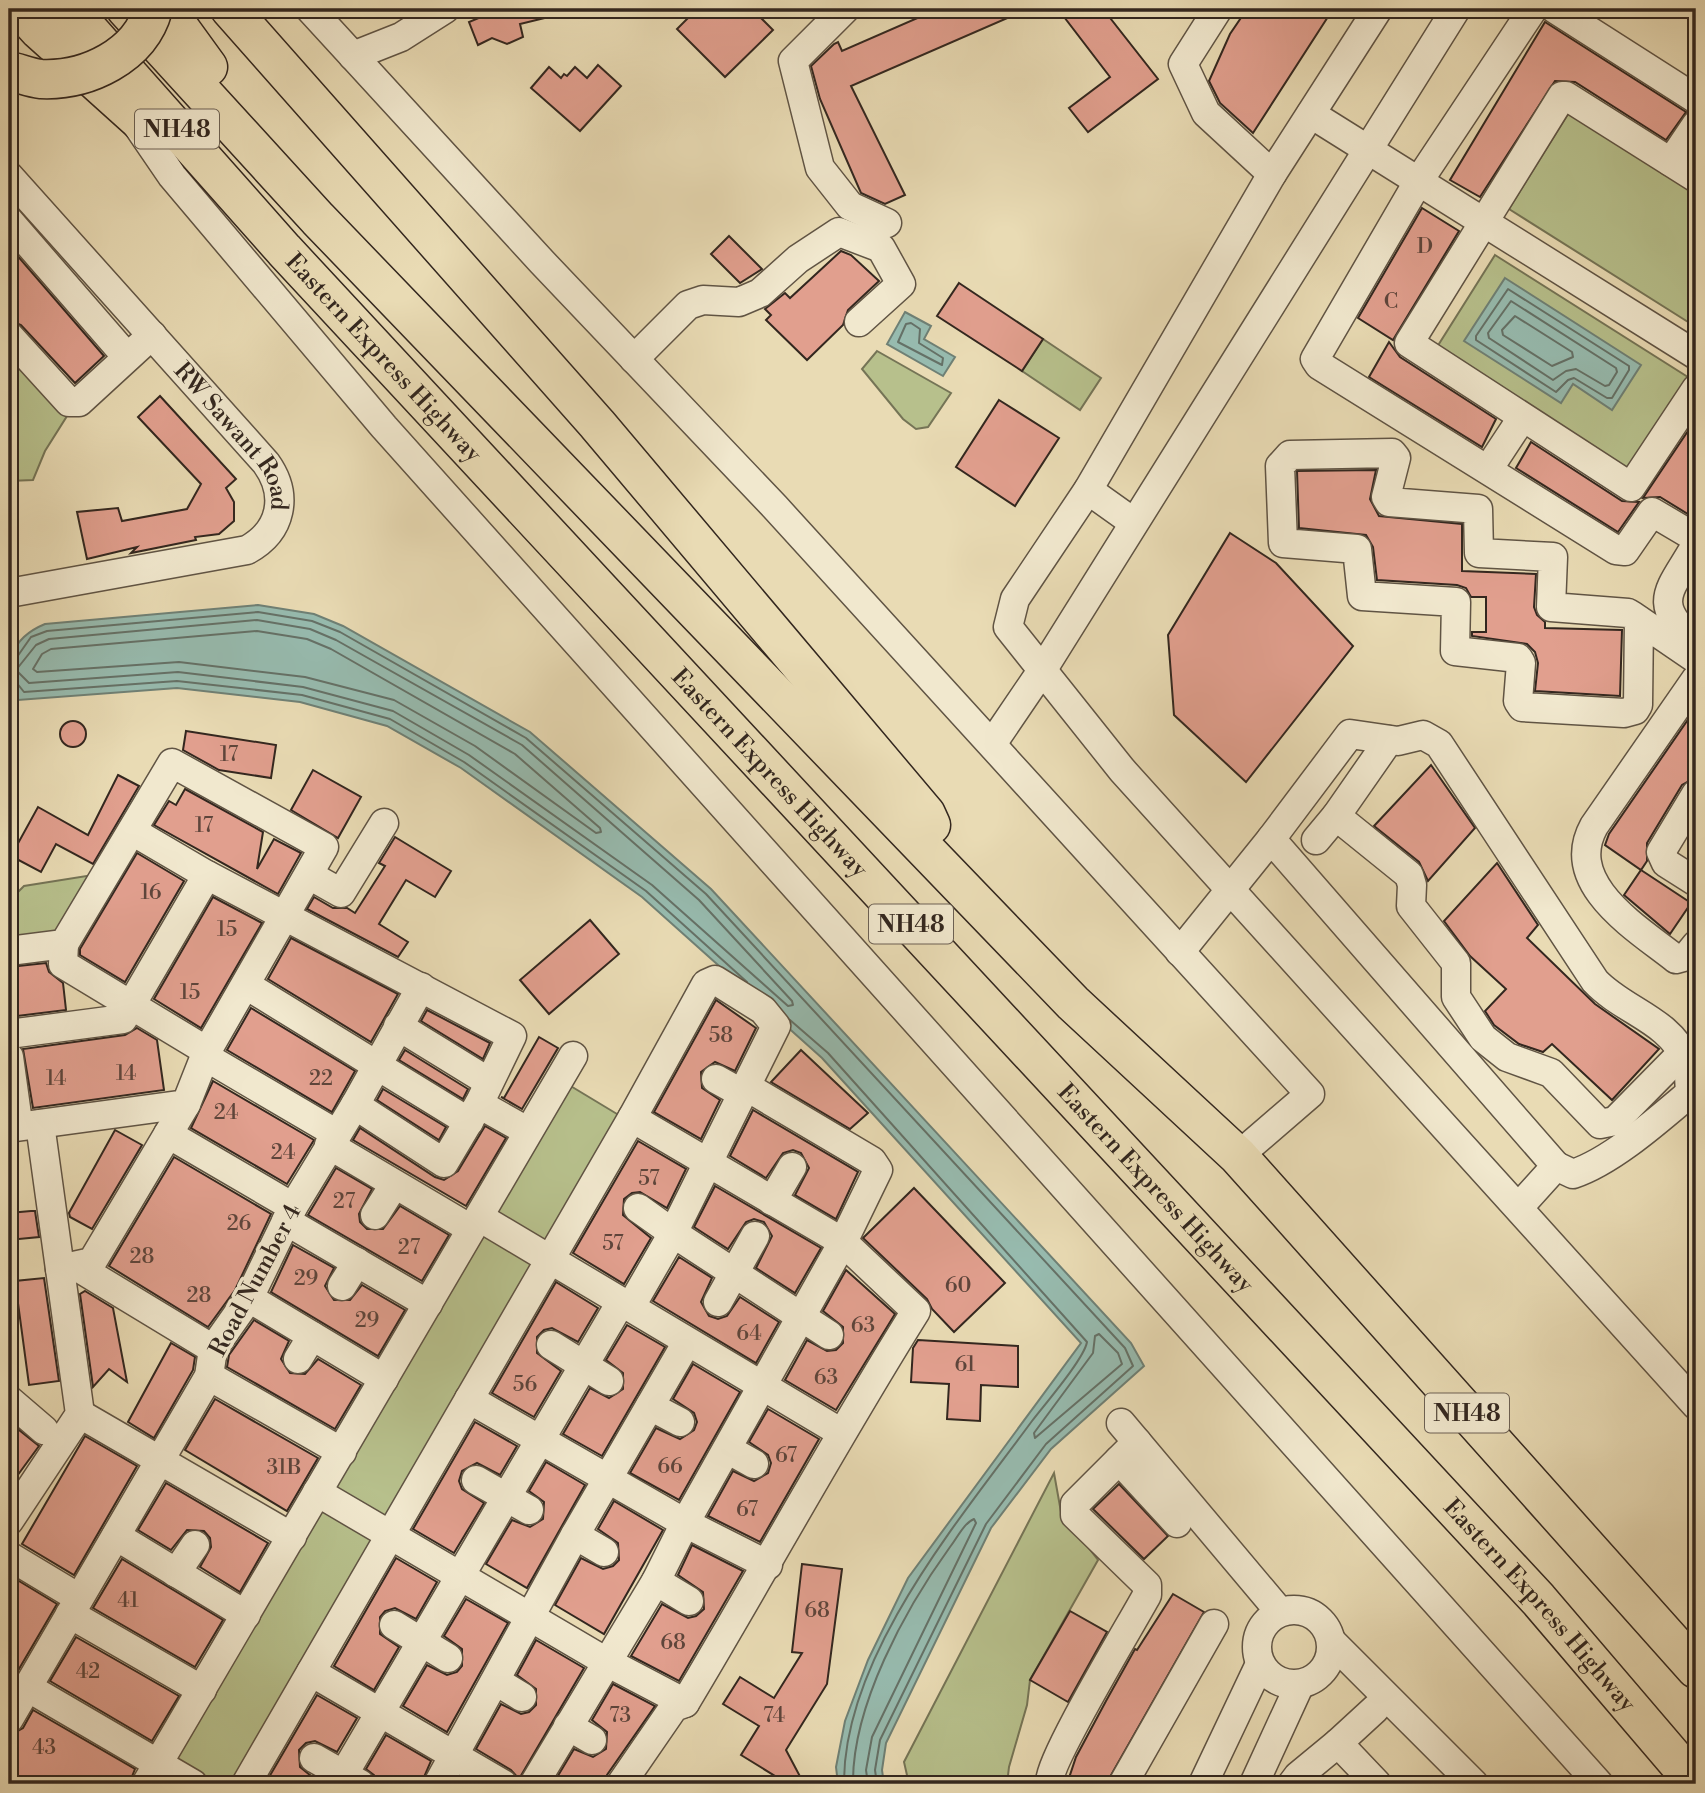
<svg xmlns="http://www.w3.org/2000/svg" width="1705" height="1793" viewBox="0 0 1705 1793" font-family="'Libre Bodoni',serif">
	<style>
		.green { fill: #b7c08c; stroke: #757456; stroke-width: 2 }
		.water { fill: #97bbaf; stroke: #6f8075; stroke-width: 2 }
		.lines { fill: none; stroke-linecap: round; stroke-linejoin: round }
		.shore { stroke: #657167; stroke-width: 2 }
		.building { fill: #e19f8e; stroke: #33271f; stroke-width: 2 }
		.minor-casing { stroke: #605444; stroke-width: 31 }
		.highway-casing { stroke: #33271f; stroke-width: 41 }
		.minor { stroke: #f1e8ce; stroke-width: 28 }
		.highway { stroke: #e9dbb4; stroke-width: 38 }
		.highway-bridge-casing { stroke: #33271f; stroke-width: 41; stroke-linecap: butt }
		.highway-bridge { stroke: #e9dbb4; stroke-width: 38 }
		.labels { text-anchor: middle; stroke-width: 7; stroke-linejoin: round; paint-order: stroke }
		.number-label { font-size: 21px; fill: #5e453b }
		.shield { fill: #f1e8ce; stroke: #6c6154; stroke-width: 2 }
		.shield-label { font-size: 23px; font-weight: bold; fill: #33271f }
		.street-label { font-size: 24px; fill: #33271f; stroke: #f1e8ce }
	</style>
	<rect width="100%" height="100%" fill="#e9dbb4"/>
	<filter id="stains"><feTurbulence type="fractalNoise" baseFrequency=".00286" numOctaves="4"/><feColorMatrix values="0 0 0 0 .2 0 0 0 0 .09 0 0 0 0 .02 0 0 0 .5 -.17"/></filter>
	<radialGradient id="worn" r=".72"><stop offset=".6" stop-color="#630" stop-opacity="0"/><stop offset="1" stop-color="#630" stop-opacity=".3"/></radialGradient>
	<g class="green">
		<polygon points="1573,106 1696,183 1696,327 1509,209"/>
		<polygon points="1495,255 1691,379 1627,479 1432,355"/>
		<polygon points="1043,339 1101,378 1080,410 1022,371"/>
		<polygon points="877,351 951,393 928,427 916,429 903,419 862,369"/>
		<polygon points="9,352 67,416 45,451 33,480 9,481"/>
		<polygon points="99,874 60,937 9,944 9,901 24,886"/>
		<polygon points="564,1082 622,1117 548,1254 486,1215"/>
		<polygon points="479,1229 542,1262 384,1528 328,1493"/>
		<polygon points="1054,1473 1061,1512 1098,1560 1030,1680 1027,1705 1009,1767 1007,1784 909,1784 904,1762"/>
		<polygon points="320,1504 381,1538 241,1784 202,1784 164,1761"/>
	</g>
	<g class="water">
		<polygon points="1505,278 1641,365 1612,410 1573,384 1561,403 1464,341"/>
		<polygon points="905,312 931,326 924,339 955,357 943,376 887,344"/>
		<path d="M 258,605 L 314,614 L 343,626 L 530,732 L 711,889 L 1131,1343 L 1144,1366 L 1051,1449 L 991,1528 L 886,1743 L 882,1770 L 884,1784 L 838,1784 L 836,1767 L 845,1721 L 868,1660 L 908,1578 L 1081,1343 L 822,1058 L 642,897 L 461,768 L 387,726 L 300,702 L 177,688 L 18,700 C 0,667 11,638 45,624 Z"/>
	</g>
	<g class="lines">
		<g class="shore">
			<polygon points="1508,289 1629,366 1629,370 1612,398 1607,398 1574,378 1568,380 1556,392 1476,340 1476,336"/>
			<polygon points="1511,301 1616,368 1617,372 1609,385 1605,386 1576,369 1566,371 1553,380 1489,338 1488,333"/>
			<polygon points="1515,316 1572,352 1573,357 1552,366 1503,335 1502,330"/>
			<polygon points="911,323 920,329 919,343 943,358 942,365 898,342 906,324"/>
			<polygon points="257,620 310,629 336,640 522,745 699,900 792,1001 793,1005 788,1006 652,885 469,755 393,711 303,687 178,672 29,683 16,670 36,645 49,639"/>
			<polygon points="257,631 307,639 331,649 515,754 600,828 601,832 596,833 475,746 394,700 305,677 179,662 37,672 33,669 42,654 51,649"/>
			<polyline points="9,659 17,657 31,637 47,631 258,612 312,621 340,632 526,738 706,894 1125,1348 1133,1366 1046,1444 986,1524 880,1740 875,1770 877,1784"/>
			<polyline points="9,680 16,682 24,692 177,681 302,695 390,719 464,762 646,891 747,982"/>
			<path d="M 790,1020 L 828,1053 L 1087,1342 C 1084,1359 1045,1404 1032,1421 C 960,1519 843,1656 844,1784"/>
			<polygon points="1099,1334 1118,1353 1122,1364 1035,1438 1034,1433 1093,1353 1095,1336"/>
			<path d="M 853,1784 C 852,1706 905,1609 950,1547 C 957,1538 964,1523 974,1519 L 976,1523 L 872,1737 L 866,1770 L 868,1784"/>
		</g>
	</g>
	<g class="building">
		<polygon points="500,9 552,9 553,16 520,24 523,37 507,44 492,38 478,45 469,22"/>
		<polygon points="697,9 752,9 773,30 725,77 677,29"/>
		<polygon points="938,9 1028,9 851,86 905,195 885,204 861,193 820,99 811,66 834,44 838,42 842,51"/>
		<polygon points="1058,9 1103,9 1158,79 1088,132 1069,108 1110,77"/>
		<polygon points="1247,9 1333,9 1253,133 1220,103 1209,81 1230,34"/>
		<polygon points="1545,22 1686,112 1666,140 1575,82 1555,81 1480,197 1450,180"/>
		<polygon points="598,65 621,86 580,131 531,88 549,67 561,78 564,74 567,76 575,67 587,78"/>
		<polygon points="1422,208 1459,231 1393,340 1358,318"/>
		<polygon points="729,236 762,269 740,283 711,254"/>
		<polygon points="9,246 104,356 75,383 21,325 9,320"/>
		<polygon points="841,251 851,255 879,281 848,310 843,325 807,360 766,320 771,315 765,309 785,293 790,298"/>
		<polygon points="959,283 1043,339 1022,371 937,316"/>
		<polygon points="1389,342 1400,357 1496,419 1482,447 1369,377"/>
		<polygon points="160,396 236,479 226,488 234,502 234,521 219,534 195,537 196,540 131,553 137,547 87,559 77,512 118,508 122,521 187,509 201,484 138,417"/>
		<polygon points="999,400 1059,438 1015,506 956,467"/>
		<polygon points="1696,419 1696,519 1660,497 1643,498"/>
		<polygon points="1531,442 1622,501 1639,502 1618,532 1516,468"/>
		<polygon points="1376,470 1370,499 1379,516 1462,524 1462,571 1536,574 1534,607 1537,615 1545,622 1545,628 1622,630 1620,696 1535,691 1538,663 1535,652 1527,644 1472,636 1472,632 1486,632 1486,597 1471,597 1466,588 1457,585 1377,580 1373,547 1366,535 1299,528 1297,471"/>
		<polygon points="1230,533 1276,563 1353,646 1246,782 1174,715 1168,635"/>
		<polygon points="1696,708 1696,777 1682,785 1647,843 1647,861 1641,870 1605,845 1609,834"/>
		<circle cx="73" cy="734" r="13"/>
		<polygon points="186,731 276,745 271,778 219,770 183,750"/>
		<polygon points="1431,765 1475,828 1428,881 1419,862 1374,826"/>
		<polygon points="313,770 361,797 338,838 291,810"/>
		<polygon points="118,775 139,786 93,864 56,844 41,872 11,856 38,807 88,835"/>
		<polygon points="185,789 263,832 257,869 274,839 301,853 278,894 154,825 169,801 176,805"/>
		<polygon points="395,837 451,871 435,897 406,880 379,924 408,942 398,957 307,909 314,897 333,908 347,908 355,913 385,866 379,863"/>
		<polygon points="137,853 184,881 125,982 80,955 80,949"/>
		<polygon points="1497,863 1538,925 1527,938 1595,1004 1659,1049 1612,1100 1552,1044 1543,1052 1519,1044 1494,1025 1485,1011 1506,989 1470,956 1444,921"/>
		<polygon points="1641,870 1691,903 1670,934 1624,895"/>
		<polygon points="213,897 262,923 201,1028 154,999"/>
		<polygon points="590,920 619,954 549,1014 520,980"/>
		<polygon points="291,938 398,994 371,1042 268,979"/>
		<polygon points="46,963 49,972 63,983 66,1010 9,1017 9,967"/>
		<polygon points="716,1000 756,1028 735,1071 715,1062 701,1072 702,1088 720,1100 701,1139 654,1112"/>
		<polygon points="251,1008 355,1071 332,1112 227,1050"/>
		<polygon points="427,1010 490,1043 483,1059 421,1021"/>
		<polygon points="137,1028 157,1040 164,1090 33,1108 23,1049 125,1035"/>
		<polygon points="539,1037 558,1048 522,1109 501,1097 504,1098"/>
		<polygon points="405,1050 468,1089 463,1099 399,1060"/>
		<polygon points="801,1050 868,1113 850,1129 771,1082"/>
		<polygon points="213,1081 314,1140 287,1184 191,1128"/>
		<polygon points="383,1089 446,1127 439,1140 377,1100"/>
		<polygon points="753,1110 858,1172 836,1219 795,1195 809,1168 801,1153 793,1150 783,1153 766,1178 730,1156"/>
		<polygon points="485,1126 506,1138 466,1206 353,1140 360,1128 435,1177 444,1180 458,1171"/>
		<polygon points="115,1130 142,1145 92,1229 70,1217 69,1213"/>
		<polygon points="638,1141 686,1169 667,1208 640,1192 632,1193 624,1199 623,1215 651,1238 624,1284 573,1253"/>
		<polygon points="174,1157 271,1214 235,1290 208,1327 109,1266"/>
		<polygon points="336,1168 372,1189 359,1214 360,1222 367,1229 383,1229 400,1206 449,1235 422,1281 308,1215"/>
		<polygon points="715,1186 821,1248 795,1293 756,1268 772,1236 764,1222 754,1219 746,1222 728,1249 694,1227"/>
		<polygon points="914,1188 1005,1283 954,1332 932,1309 927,1299 863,1238"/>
		<polygon points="31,1211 35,1211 39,1237 9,1240 9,1213"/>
		<polygon points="293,1245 334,1268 325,1286 334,1300 350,1300 362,1285 405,1310 378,1356 271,1292"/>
		<polygon points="679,1257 712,1278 701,1302 709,1316 718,1319 727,1316 740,1297 779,1322 756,1363 653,1301"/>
		<polygon points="846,1270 895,1314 836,1410 785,1380 807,1340 827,1351 836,1350 843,1343 843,1327 823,1311"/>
		<polygon points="44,1278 59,1381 29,1385 15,1281"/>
		<polygon points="556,1282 598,1308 578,1342 552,1328 544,1330 537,1337 537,1353 561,1371 534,1417 492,1393"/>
		<polygon points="85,1291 113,1308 127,1382 109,1369 93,1387 80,1294"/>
		<polygon points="254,1320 289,1341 281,1359 290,1373 305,1374 318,1359 361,1385 335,1429 227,1367 229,1355"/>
		<polygon points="627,1325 665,1347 602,1456 563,1434 590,1388 609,1398 623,1389 623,1373 606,1360"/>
		<polygon points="918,1340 1018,1346 1018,1387 981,1385 980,1421 947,1419 949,1384 911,1382 913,1348"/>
		<polygon points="171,1343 195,1357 193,1370 154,1438 128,1422"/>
		<polygon points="693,1364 740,1392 679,1500 630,1473 656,1428 680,1439 694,1430 697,1422 694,1413 673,1399"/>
		<polygon points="215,1399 318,1458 287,1511 185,1450"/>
		<polygon points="768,1409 819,1439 760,1542 708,1516 733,1471 754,1481 768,1473 771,1463 768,1455 749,1442"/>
		<polygon points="9,1422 39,1446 9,1487"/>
		<polygon points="475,1422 517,1446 500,1475 477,1463 462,1471 459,1481 462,1489 484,1503 454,1553 413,1529"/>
		<polygon points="85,1436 137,1466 74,1575 22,1544"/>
		<polygon points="546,1462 585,1485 527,1588 486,1564 512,1520 530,1527 543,1519 544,1502 529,1491"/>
		<polygon points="166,1483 268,1543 240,1592 200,1567 211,1547 210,1538 204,1531 187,1530 171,1550 138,1530"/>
		<polygon points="1119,1484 1168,1536 1144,1559 1093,1509"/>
		<polygon points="614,1501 663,1530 604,1634 555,1605 581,1558 603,1569 613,1566 619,1560 618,1543 598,1529"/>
		<polygon points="692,1545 743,1571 679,1681 631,1656 662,1604 688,1618 696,1616 704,1609 703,1592 678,1575"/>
		<polygon points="396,1558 437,1582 416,1619 395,1608 385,1611 380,1617 380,1634 399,1647 374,1690 334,1666"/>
		<polygon points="122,1559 223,1620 195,1667 93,1608"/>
		<polygon points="802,1564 842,1569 827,1684 786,1750 804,1784 788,1784 741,1755 759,1726 723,1704 740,1677 774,1698 802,1653 792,1652"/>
		<polygon points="9,1575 57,1604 9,1686"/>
		<polygon points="1173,1594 1204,1612 1106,1784 1067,1784 1076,1757 1106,1701 1135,1649 1137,1650"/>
		<polygon points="466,1599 508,1623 447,1732 403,1706 427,1665 447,1675 457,1672 462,1666 462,1649 444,1636"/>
		<polygon points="1070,1611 1107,1632 1068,1702 1030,1680"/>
		<polygon points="76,1637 179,1696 152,1741 50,1681"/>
		<polygon points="536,1640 584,1668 519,1779 511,1770 476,1749 501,1704 521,1714 529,1712 536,1705 536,1689 517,1675"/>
		<polygon points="613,1684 655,1706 607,1775 605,1784 553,1784 574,1749 593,1757 606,1749 607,1732 592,1720"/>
		<polygon points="317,1695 357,1718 337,1752 315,1741 306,1743 299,1750 300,1767 321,1784 265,1784"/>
		<polygon points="33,1710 135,1769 129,1784 9,1784 9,1736 23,1728"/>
		<polygon points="386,1735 431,1761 421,1784 377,1784 374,1775 366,1769"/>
	</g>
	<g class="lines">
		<defs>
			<g id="minor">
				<polyline points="310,9 542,262 775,507 1310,1094 1238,1156"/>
				<polyline points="845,9 793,61 820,168 850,206 887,223"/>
				<polyline points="1218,9 1183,64 1206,113 1272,174"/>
				<polyline points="1378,9 1272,174 1088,490 1015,599 1008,627 1122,770 1696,1405"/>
				<polyline points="1533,9 1418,182 1315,359 1319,365 1616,550 1625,551 1652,512 1696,538"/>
				<polyline points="1555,9 1696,99"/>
				<polyline points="353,56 401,37 445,9"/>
				<polyline points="1311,114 1696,355"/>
				<polyline points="131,116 172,176 384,427 1599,1784"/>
				<polyline points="1671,162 1696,125"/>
				<path id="s1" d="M 9,176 L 266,463 C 289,495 282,531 247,550 L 9,593"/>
				<polyline points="1696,178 1566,96 1562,96 1409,343 1631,487 1696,389"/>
				<polyline points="9,221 127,357"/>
				<polyline points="9,336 69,402 79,402 152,335"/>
				<polyline points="634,359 688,305 703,300 739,302 760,293 798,259 839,232 881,248 901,284 859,322"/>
				<polyline points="1489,468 1522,418"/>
				<polyline points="1088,490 1133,522"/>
				<path d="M 1696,545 C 1670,591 1649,602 1696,643"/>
				<polyline points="1639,620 1638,705 1635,710 1624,713 1522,707 1518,701 1521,663 1518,658 1455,651 1456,602 1362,596 1357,549 1283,543 1280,466 1290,455 1392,453 1396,458 1386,497 1389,502 1478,509 1479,553 1553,557 1551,607 1628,613 1633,616 1696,659"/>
				<path d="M 1696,679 L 1594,826 C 1562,884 1637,928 1676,959 L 1687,956 L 1696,945"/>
				<polyline points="1389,740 1336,816 1409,875 1412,885 1411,906 1456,963 1456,997 1483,1038 1507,1057 1551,1073 1600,1124 1615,1121 1682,1053"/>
				<polyline points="992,744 1043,669 1456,9"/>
				<polyline points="1696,794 1661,852 1666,863 1696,882"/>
				<polyline points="132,831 207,875 512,1036 479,1104 444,1163 355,1105"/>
				<path d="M 1271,839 L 1350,734 L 1398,741 L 1423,735 L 1439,744 L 1595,981 C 1623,1011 1670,1020 1686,1060 C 1690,1069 1689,1083 1690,1093 C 1658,1120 1612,1161 1573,1174 L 1556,1166"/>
				<polyline points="1316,840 1336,816"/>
				<polyline points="309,875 341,893 384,823"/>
				<polyline points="64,944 63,964 207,1051"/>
				<polyline points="9,951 64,944 172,763 324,847 207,1051 186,1104 9,1128"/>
				<polyline points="1180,952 1271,839 1556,1166 1519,1207"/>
				<polyline points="246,985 469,1122"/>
				<polyline points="398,1026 489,1082"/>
				<polyline points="9,1034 123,1019 207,875"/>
				<polyline points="9,1057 17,1115"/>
				<polyline points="206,1057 337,1134"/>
				<polyline points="716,1079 743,1094"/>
				<polyline points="479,1104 527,1131"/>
				<polyline points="168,1134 293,1207"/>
				<polyline points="329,1145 471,1229"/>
				<polyline points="772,1201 792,1167"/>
				<polyline points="375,1215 394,1185"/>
				<polyline points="479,1217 840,1432"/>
				<polyline points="286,1221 428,1304"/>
				<polyline points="76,1266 213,1349"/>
				<polyline points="60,1269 92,1262 186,1104"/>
				<polyline points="342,1286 357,1262"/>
				<polyline points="249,1298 384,1379"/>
				<polyline points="718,1302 755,1236"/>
				<polyline points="631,1306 673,1233 829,1335"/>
				<polyline points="551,1345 609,1381"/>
				<polyline points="298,1359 312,1336"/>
				<polyline points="209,1376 342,1452"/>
				<polyline points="469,1399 685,1523 768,1565"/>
				<polyline points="9,1400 44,1430"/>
				<polyline points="650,1406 680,1422"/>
				<polyline points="80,1414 292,1537"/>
				<polyline points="1121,1423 1280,1612"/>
				<polyline points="729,1450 754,1464"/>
				<polyline points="1119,1460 1177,1523"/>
				<polyline points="476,1480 529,1510"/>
				<polyline points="317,1492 605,1661 685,1703"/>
				<polyline points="9,1521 80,1414 40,1124"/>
				<polyline points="575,1535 604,1552"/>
				<polyline points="116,1536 246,1615"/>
				<polyline points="9,1556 79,1598"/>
				<polyline points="176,1573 195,1545"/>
				<polyline points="656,1581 689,1601"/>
				<circle cx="1294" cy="1647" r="37"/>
				<polyline points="70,1614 202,1690"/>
				<polyline points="394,1625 448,1658"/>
				<polyline points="1331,1641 1474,1784"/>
				<polyline points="311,1672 503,1784"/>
				<polyline points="496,1681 522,1697"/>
				<polyline points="27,1687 193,1784"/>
				<polyline points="9,1719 209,1376 213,1349 249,1298 293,1207 355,1105 421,987"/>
				<polyline points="568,1726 592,1740"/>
				<polyline points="1338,1743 1375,1709"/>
				<polyline points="314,1758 360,1784"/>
				<polyline points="146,1784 573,1056"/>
				<polyline points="246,1784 632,1118 706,984 715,980 763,1010 776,1026 673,1233 638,1208"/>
				<polyline points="338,1784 621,1302"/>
				<polyline points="438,1784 575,1535 687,1342"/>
				<polyline points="534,1784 656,1581 685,1523 843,1242 878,1170 872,1161 747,1087"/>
				<path d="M 621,1784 L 674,1707 L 685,1703 C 763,1573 835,1440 916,1311 L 843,1242 L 632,1118"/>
				<path d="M 1050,1784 C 1046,1764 1132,1623 1147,1595 L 1147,1585 L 1075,1515 L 1075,1504 L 1137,1442"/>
				<polyline points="1123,1784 1214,1624"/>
				<polyline points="1203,1784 1260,1664"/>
				<polyline points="1254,1784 1300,1684"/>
				<polyline points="1292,1784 1298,1776 1338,1743 1377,1784"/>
			</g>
			<g id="highway">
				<polyline points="20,9 39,30 149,129"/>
				<path id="s2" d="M 70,9 L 284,250 L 1538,1599 L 1696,1784"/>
				<polyline points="126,9 318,219 1073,1003 1238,1156 1696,1669"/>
				<polyline points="166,9 208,67"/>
				<polyline points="230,9 597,424 926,814 931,825"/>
			</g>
		</defs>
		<use href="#minor" class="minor-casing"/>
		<use href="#highway" class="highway-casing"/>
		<use href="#minor" class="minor"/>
		<use href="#highway" class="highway"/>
		<defs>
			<path id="highway-bridge" d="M 9,71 C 19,73 30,78 41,79 C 87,81 140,56 153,9"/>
		</defs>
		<use href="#highway-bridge" class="highway-bridge-casing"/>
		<use href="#highway-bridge" class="highway-bridge"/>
	</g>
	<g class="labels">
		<g class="number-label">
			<text x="1425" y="253">D</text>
			<text x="1391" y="308">C</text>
			<text x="229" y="761">17</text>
			<text x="204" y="832">17</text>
			<text x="151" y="899">16</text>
			<text x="227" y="936">15</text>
			<text x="190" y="999">15</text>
			<text x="721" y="1042">58</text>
			<text x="126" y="1080">14</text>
			<text x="56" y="1085">14</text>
			<text x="321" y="1085">22</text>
			<text x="226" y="1119">24</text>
			<text x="283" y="1159">24</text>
			<text x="649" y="1185">57</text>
			<text x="344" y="1208">27</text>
			<text x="239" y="1230">26</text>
			<text x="613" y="1250">57</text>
			<text x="409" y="1254">27</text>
			<text x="142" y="1263">28</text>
			<text x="306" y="1285">29</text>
			<text x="958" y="1292">60</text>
			<text x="199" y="1302">28</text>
			<text x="367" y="1327">29</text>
			<text x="863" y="1332">63</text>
			<text x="749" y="1340">64</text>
			<text x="965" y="1371">61</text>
			<text x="826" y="1384">63</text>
			<text x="525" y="1391">56</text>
			<text x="786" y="1462">67</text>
			<text x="670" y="1473">66</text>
			<text x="284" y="1474">31B</text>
			<text x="747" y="1516">67</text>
			<text x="128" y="1607">41</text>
			<text x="817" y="1617">68</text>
			<text x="673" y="1649">68</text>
			<text x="88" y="1678">42</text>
			<text x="620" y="1722">73</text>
			<text x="774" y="1722">74</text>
			<text x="44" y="1754">43</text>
		</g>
		<g class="shield">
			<rect x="135" y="109.5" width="84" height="39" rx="5"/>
			<rect x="869" y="904.5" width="84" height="39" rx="5"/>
			<rect x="1425" y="1393.5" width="84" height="39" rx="5"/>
		</g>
		<g class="shield-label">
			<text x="177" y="137">NH48</text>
			<text x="911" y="932">NH48</text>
			<text x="1467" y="1421">NH48</text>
		</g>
		<g class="street-label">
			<text dy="8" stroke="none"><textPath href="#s2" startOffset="469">Eastern Express Highway</textPath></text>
			<text dy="8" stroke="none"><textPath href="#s1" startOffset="345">RW Sawant Road</textPath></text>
			<text dy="8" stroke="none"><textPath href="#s2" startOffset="1036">Eastern Express Highway</textPath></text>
			<text dy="8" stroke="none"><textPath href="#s2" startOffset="1603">Eastern Express Highway</textPath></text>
			<text transform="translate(255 1280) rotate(-62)" y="8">Road Number 4</text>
			<text dy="8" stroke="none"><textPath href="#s2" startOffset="2170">Eastern Express Highway</textPath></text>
		</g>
	</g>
	<rect width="1705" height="1793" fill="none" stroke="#e9dbb4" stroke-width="35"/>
	<rect x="10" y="10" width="1684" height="1772" fill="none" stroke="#33271f" stroke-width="3.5"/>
	<rect x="18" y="18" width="1670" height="1758" fill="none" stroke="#33271f" stroke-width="2"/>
	<rect width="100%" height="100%" filter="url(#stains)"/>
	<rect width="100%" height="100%" fill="url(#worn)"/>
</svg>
